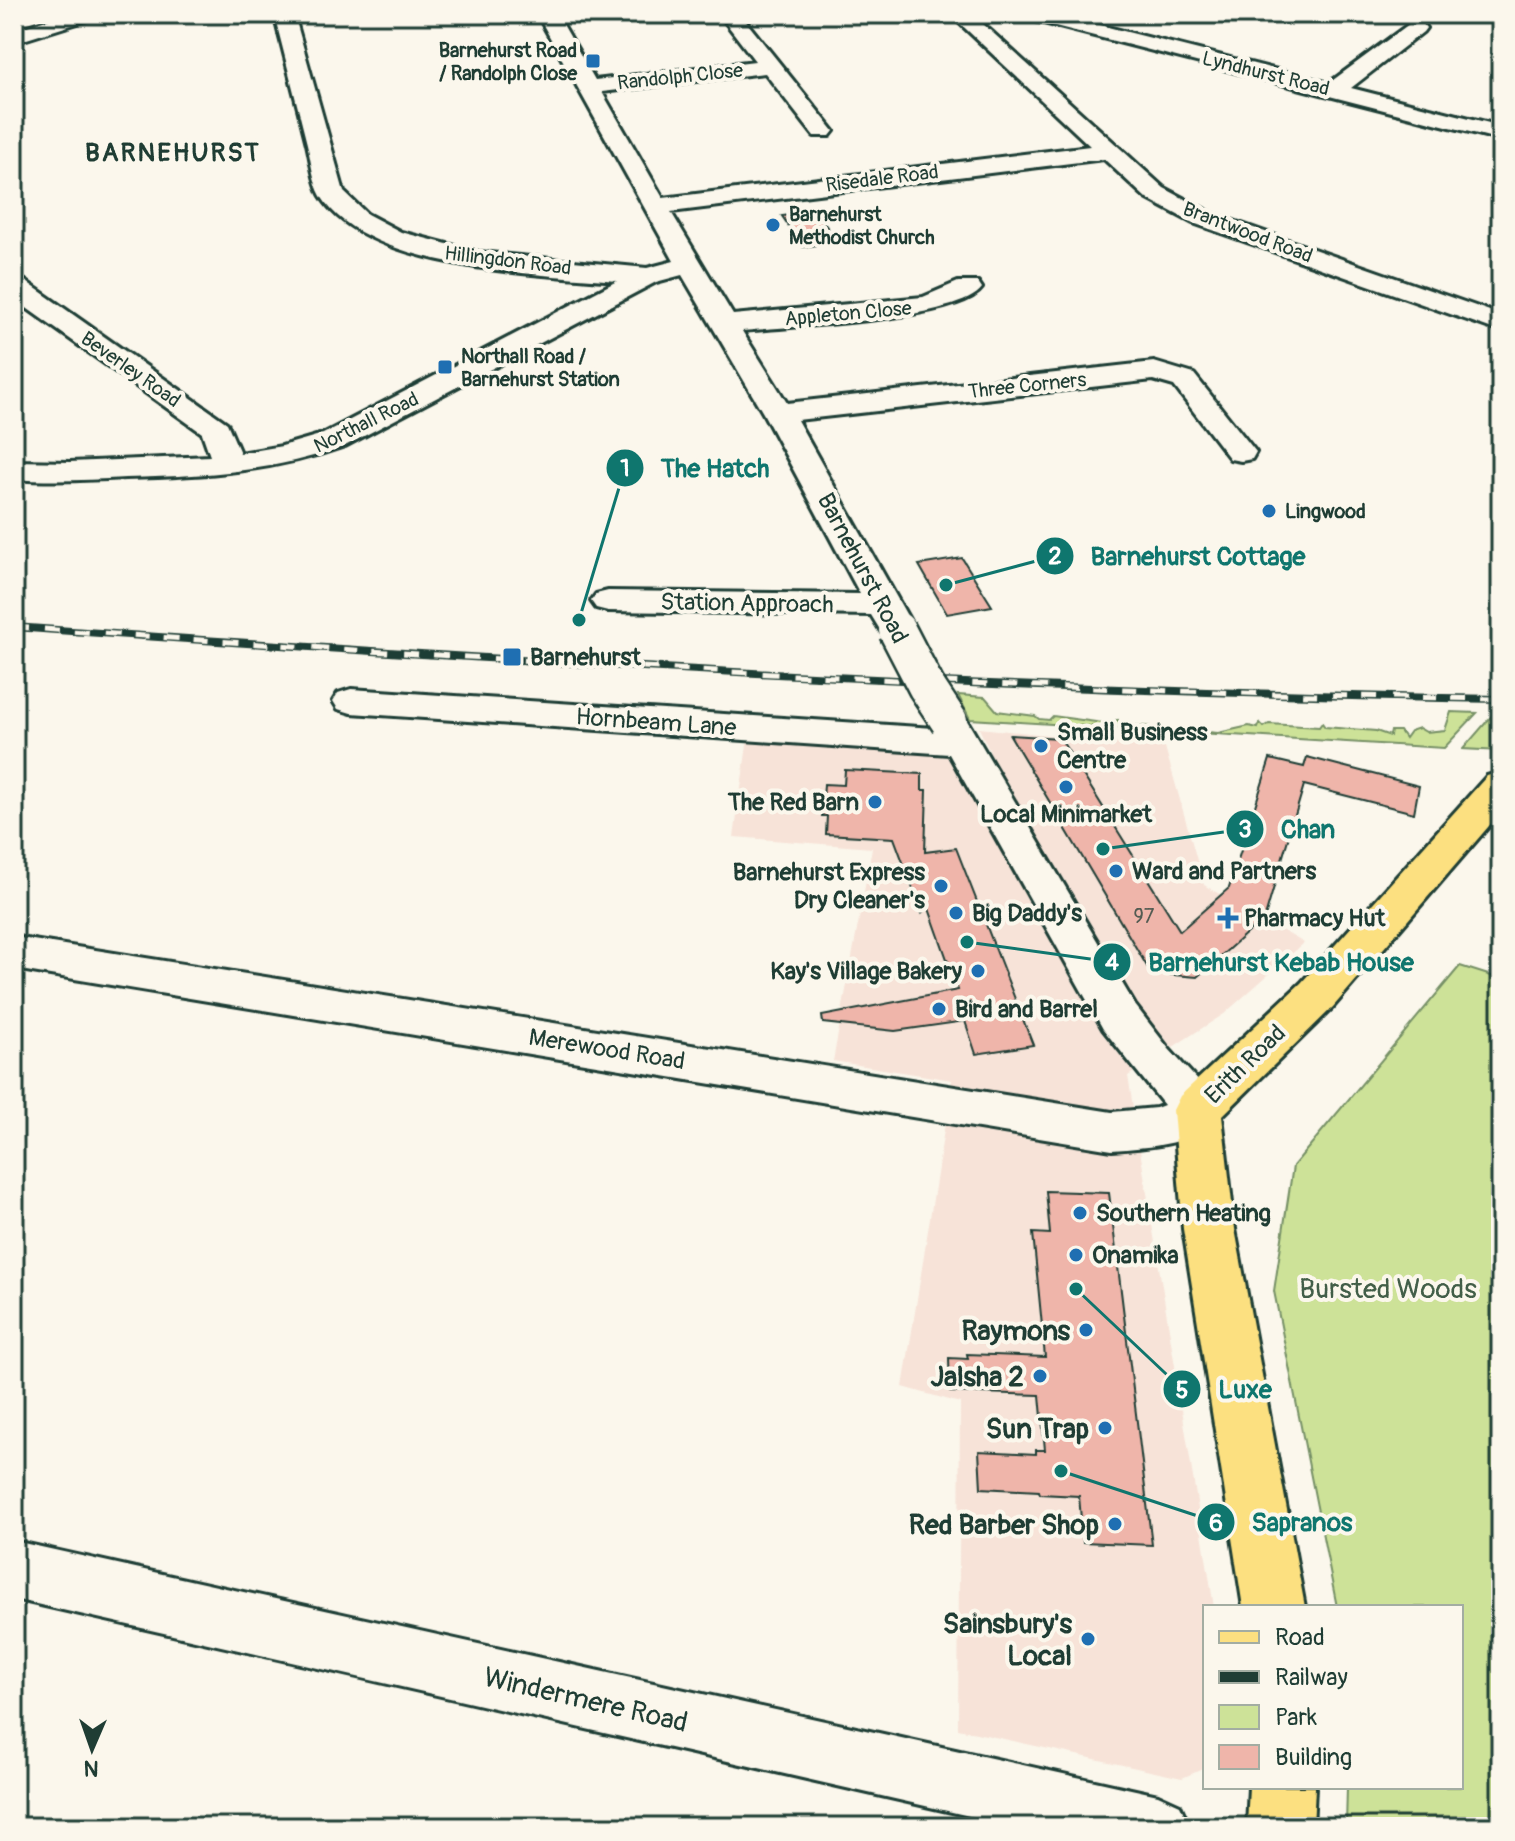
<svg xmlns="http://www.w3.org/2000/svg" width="1515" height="1841" viewBox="0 0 1515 1841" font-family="Pangolin,sans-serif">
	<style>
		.built { fill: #f7e3d8 }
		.green { fill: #cde298; stroke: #769066; stroke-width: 2 }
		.building { fill: #efb5aa; stroke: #1f3d34; stroke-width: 2 }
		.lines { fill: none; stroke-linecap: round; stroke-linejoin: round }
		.minor-casing { stroke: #1f3d34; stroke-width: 6 }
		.major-casing { stroke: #1f3d34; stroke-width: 6 }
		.minor { fill: #fbf7ec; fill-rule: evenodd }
		.major { fill: #fce080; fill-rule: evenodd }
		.rail-casing { stroke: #1f3d34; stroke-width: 8 }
		.rail { stroke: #fbf7ec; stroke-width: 5; stroke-dasharray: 15; stroke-linecap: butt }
		.minor-bridge-casing { stroke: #1f3d34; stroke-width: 41; stroke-linecap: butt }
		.minor-bridge { stroke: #fbf7ec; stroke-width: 36 }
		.poi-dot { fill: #1f6fb2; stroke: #fbf7ec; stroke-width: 3 }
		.labels { text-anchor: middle; stroke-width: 8; stroke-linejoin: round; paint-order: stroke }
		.far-poi-label { font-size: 20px; font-weight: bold; fill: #1f3d34; stroke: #fbf7ec; text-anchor: start }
		.far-street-label { font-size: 20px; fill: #1f3d34; stroke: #fbf7ec }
		.number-label { font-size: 20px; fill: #535b52 }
		.street-label { font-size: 24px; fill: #1f3d34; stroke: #fbf7ec }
		.poi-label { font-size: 24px; font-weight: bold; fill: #1f3d34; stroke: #fbf7ec; text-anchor: start }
		.far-district-label { font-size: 26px; font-weight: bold; letter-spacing: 2px; fill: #1f3d34; stroke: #fbf7ec }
		.near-park-label { font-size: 28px; fill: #425e48; stroke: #fbf7ec }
		.near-poi-label { font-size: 28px; font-weight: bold; fill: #1f3d34; stroke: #fbf7ec; text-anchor: end }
		.near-street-label { font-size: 28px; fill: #1f3d34; stroke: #fbf7ec }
		.leader { fill: none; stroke: #0f766e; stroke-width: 3 }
		.callout-dot { fill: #0f766e; stroke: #fbf7ec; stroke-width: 3 }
		.mark-label { font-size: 24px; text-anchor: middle; font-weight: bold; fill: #fff }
		.callout-label { font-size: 26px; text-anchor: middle; font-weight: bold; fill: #0f766e; stroke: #fbf7ec; stroke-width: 8; stroke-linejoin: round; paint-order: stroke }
	</style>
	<rect width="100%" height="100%" fill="#fbf7ec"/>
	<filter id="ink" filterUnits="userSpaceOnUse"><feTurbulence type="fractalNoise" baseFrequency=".0125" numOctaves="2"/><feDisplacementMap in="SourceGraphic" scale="16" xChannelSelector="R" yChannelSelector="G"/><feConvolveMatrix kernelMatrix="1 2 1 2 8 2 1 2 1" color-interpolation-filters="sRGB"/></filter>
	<g filter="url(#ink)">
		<polygon class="built" points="979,728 1165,747 1204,885 1304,943 1224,1014 1128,1076 1214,1607 1205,1607 1205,1768 1182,1778 958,1729 960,1403 903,1387 952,1080 833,1061 872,848 734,837 748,738 990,752"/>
		<g class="green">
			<polygon points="958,695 985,697 997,711 1035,716 1039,719 1049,720 1053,716 1103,723 1118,720 1120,724 1218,733 1249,726 1258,728 1260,723 1264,727 1269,724 1319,727 1322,723 1325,727 1376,731 1390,736 1391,731 1400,731 1405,738 1410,731 1419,728 1426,732 1445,730 1451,712 1477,713 1444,748 970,719"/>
			<polygon points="1495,712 1501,712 1501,751 1463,749"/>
			<polygon points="1460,966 1501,979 1501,1827 1346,1827 1347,1787 1461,1787 1461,1607 1337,1607 1274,1291 1293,1166"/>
		</g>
		<g class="building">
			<polygon points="816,212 838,242 803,247 782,216"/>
			<polygon points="962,558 992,606 947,614 919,565"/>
			<polygon points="1010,735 1060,738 1180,931 1229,888 1270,759 1304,767 1307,757 1419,786 1414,813 1304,785 1265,917 1197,977 1151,973"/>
			<polygon points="845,770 922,774 922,790 927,790 925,852 956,848 1033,1045 976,1054 965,1021 895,1031 823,1023 822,1016 958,990 927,903 922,913 894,838 826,834 827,816 822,816 824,784 844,785"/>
			<polygon points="1046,1191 1109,1193 1152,1545 1083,1542 1079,1496 1040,1494 1039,1491 981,1488 979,1451 1036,1454 1036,1450 1045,1450 1040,1395 950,1392 949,1358 968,1359 967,1354 1045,1357 1033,1233 1050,1234"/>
		</g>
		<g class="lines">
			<defs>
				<g id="minor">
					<polygon points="66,14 97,14 94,18 14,43 14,30"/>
					<path d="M 274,14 L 294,14 L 344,192 L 367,214 L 401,232 L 478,252 L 647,268 L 674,261 L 537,14 L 557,14 L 595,80 L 755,61 L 719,14 L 740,14 L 834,131 L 830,136 L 814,136 L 765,73 L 602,92 L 663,198 L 1090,146 L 950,14 L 972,14 L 1164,188 L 1211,213 L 1501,315 L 1501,332 L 1193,223 L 1146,198 L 1104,159 L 671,212 L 733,315 L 923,297 L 958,282 L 978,282 L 982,288 C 959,321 787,326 742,331 L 787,403 L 1154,362 L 1194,374 L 1256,452 L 1252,459 L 1241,461 L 1230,459 L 1174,386 L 1153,380 L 797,420 L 915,630 L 909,638 L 897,641 L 885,638 L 871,615 L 608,611 L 596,608 L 591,601 L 596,594 L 608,591 L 860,594 L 763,413 L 682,275 L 656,282 L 345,446 C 273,472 201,476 125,478 C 88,480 51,482 14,479 L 14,461 L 70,462 L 210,456 L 202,433 L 14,299 L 14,278 L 24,280 L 227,423 L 240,453 L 282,446 L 323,434 L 617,281 C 539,274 366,270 321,196 C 313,182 311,160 307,144 C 296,100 285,57 274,14 Z"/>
					<polygon points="1021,14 1056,14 1329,83 1409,24 1423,24 1426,28 1423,32 1351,88 1501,126 1501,140 1024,18"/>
					<path d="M 351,689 L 934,728 L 930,721 L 936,712 L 949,709 L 962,712 L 1135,1005 L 1169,1049 L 1213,1097 L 1220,1110 C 1202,1146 1148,1147 1112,1150 L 14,969 L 14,937 L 1112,1112 L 1156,1108 L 1164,1105 L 1103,1029 L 949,754 L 351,713 L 338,709 L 333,701 L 338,693 Z"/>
					<polygon points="14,1541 1158,1795 1180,1805 1190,1827 1018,1827 14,1599"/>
				</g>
				<g id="major">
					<polygon points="1501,772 1501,812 1333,1007 1222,1116 1235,1229 1305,1607 1243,1607 1183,1229 1173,1110 1180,1096 1301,983 1487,776"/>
					<polygon points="1249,1787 1315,1787 1313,1827 1247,1827"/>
				</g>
			</defs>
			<use href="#minor" class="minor-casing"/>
			<use href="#major" class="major-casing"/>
			<use href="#minor" class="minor"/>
			<use href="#major" class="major"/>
			<defs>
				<path id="rail" d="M 14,627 C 509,662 1004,691 1501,699"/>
			</defs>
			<use href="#rail" class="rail-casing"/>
			<use href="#rail" class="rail"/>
			<defs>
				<polyline id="minor-bridge" points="897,630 926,686 949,721"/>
			</defs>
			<use href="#minor-bridge" class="minor-bridge-casing"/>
			<use href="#minor-bridge" class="minor-bridge"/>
		</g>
	</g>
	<g class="poi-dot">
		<rect x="585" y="53" width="16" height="16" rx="4"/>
		<circle cx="773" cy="225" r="8"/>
		<rect x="437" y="359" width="16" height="16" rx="4"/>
		<circle cx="1269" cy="511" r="8"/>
		<rect x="502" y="647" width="20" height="20" rx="4"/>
		<circle cx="1041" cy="746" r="8"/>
		<circle cx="1066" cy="787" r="8"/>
		<circle cx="875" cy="802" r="8"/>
		<circle cx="1116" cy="871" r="8"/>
		<circle cx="941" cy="886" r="8"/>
		<circle cx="956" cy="913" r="8"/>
		<path d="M1224 906h8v8h8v8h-8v8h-8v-8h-8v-8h8z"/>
		<circle cx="978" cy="971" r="8"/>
		<circle cx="939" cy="1009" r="8"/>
		<circle cx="1080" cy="1213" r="8"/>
		<circle cx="1076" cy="1255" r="8"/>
		<circle cx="1086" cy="1330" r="8"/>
		<circle cx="1040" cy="1376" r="8"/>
		<circle cx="1105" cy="1428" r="8"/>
		<circle cx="1115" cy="1524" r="8"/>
		<circle cx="1088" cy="1639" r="8"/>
	</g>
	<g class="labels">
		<g class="far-poi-label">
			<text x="577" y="57" text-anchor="end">Barnehurst Road<tspan x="577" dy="23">/ Randolph Close</tspan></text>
			<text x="789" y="221">Barnehurst<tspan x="789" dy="23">Methodist Church</tspan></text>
			<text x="461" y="363">Northall Road /<tspan x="461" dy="23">Barnehurst Station</tspan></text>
			<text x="1285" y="518">Lingwood</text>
		</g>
		<g class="far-street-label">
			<text transform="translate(1266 73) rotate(14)" y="7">Lyndhurst Road</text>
			<text transform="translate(680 76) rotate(-6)" y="7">Randolph Close</text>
			<text transform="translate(882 178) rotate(-7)" y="7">Risedale Road</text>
			<text transform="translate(1248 232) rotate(21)" y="7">Brantwood Road</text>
			<text transform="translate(508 260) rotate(7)" y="7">Hillingdon Road</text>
			<text transform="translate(848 313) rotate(-5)" y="7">Appleton Close</text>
			<text transform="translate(131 369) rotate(35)" y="7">Beverley Road</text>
			<text transform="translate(1027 385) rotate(-6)" y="7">Three Corners</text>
			<text transform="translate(366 422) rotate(-26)" y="7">Northall Road</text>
		</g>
		<g class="number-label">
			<text x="1144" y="923">97</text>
		</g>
		<g class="street-label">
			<text transform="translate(863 568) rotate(62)" y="8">Barnehurst Road</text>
			<text transform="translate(747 603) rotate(1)" y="8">Station Approach</text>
			<text transform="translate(656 722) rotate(4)" y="8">Hornbeam Lane</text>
			<text transform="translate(607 1049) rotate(9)" y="8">Merewood Road</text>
			<text transform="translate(1245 1064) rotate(-44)" y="8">Erith Road</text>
		</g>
		<g class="poi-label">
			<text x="530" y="665">Barnehurst</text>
			<text x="1057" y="740">Small Business<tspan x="1057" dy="28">Centre</tspan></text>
			<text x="859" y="810" text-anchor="end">The Red Barn</text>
			<text x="1066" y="822" text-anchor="middle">Local Minimarket</text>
			<text x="1132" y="879">Ward and Partners</text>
			<text x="925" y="880" text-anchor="end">Barnehurst Express<tspan x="925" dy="28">Dry Cleaner's</tspan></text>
			<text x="972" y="921">Big Daddy's</text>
			<text x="1244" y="926">Pharmacy Hut</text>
			<text x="962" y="979" text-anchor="end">Kay's Village Bakery</text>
			<text x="955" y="1017">Bird and Barrel</text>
			<text x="1096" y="1221">Southern Heating</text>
			<text x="1092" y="1263">Onamika</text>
		</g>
		<g class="far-district-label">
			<text x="173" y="161">BARNEHURST</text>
		</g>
		<g class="near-park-label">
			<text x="1388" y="1298">Bursted Woods</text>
		</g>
		<g class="near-poi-label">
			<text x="1070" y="1340">Raymons</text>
			<text x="1024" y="1386">Jalsha 2</text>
			<text x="1089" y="1438">Sun Trap</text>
			<text x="1099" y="1534">Red Barber Shop</text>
			<text x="1072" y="1633">Sainsbury's<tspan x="1072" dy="32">Local</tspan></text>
		</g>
		<g class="near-street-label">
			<text transform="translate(586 1699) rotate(13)" y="10">Windermere Road</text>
		</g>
	</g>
	<path class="leader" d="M579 620L625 468M946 585L1055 556M1103 849L1245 829M967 942L1112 962M1076 1289L1182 1389M1061 1471L1216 1522"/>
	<g class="callout-dot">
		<circle cx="579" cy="620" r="8"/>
		<circle cx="946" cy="585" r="8"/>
		<circle cx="1103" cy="849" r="8"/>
		<circle cx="967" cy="942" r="8"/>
		<circle cx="1076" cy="1289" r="8"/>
		<circle cx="1061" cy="1471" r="8"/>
		<circle cx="625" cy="468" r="20"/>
		<circle cx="1055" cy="556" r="20"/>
		<circle cx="1245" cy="829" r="20"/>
		<circle cx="1112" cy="962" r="20"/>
		<circle cx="1182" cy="1389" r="20"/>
		<circle cx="1216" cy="1522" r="20"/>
	</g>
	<g class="mark-label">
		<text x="625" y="476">1</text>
		<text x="1055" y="564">2</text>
		<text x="1245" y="837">3</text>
		<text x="1112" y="970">4</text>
		<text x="1182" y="1398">5</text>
		<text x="1216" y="1531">6</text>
	</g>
	<g class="callout-label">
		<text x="715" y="477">The Hatch</text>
		<text x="1198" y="565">Barnehurst Cottage</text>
		<text x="1308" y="838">Chan</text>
		<text x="1281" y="971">Barnehurst Kebab House</text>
		<text x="1245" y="1398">Luxe</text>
		<text x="1302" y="1531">Sapranos</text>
	</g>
	<rect width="1515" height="1841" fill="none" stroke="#fbf7ec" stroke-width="48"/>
	<rect x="24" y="24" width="1467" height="1793" fill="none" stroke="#1f3d34" stroke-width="3" filter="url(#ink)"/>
	<rect x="1203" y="1605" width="260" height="184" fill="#fbf7ec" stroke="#a3ada2" stroke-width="2"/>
	<rect x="1219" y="1631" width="40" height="12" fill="#fce080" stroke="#a3ada2" stroke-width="2"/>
	<text x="1275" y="1645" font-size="24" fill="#1f3d34">Road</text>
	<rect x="1219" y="1671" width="40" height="12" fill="#1f3d34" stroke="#a3ada2" stroke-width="2"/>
	<text x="1275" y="1685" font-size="24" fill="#1f3d34">Railway</text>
	<rect x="1219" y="1705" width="40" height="24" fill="#cde298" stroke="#a3ada2" stroke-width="2"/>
	<text x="1275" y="1725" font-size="24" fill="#1f3d34">Park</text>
	<rect x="1219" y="1745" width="40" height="24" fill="#efb5aa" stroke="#a3ada2" stroke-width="2"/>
	<text x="1275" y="1765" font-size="24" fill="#1f3d34">Building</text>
	<g transform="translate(92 1749) rotate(182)" stroke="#fbf7ec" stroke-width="6" paint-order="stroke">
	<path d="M0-6L14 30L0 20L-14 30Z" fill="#1f3d34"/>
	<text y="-12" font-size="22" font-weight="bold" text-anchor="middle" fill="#1f3d34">N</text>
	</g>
</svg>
